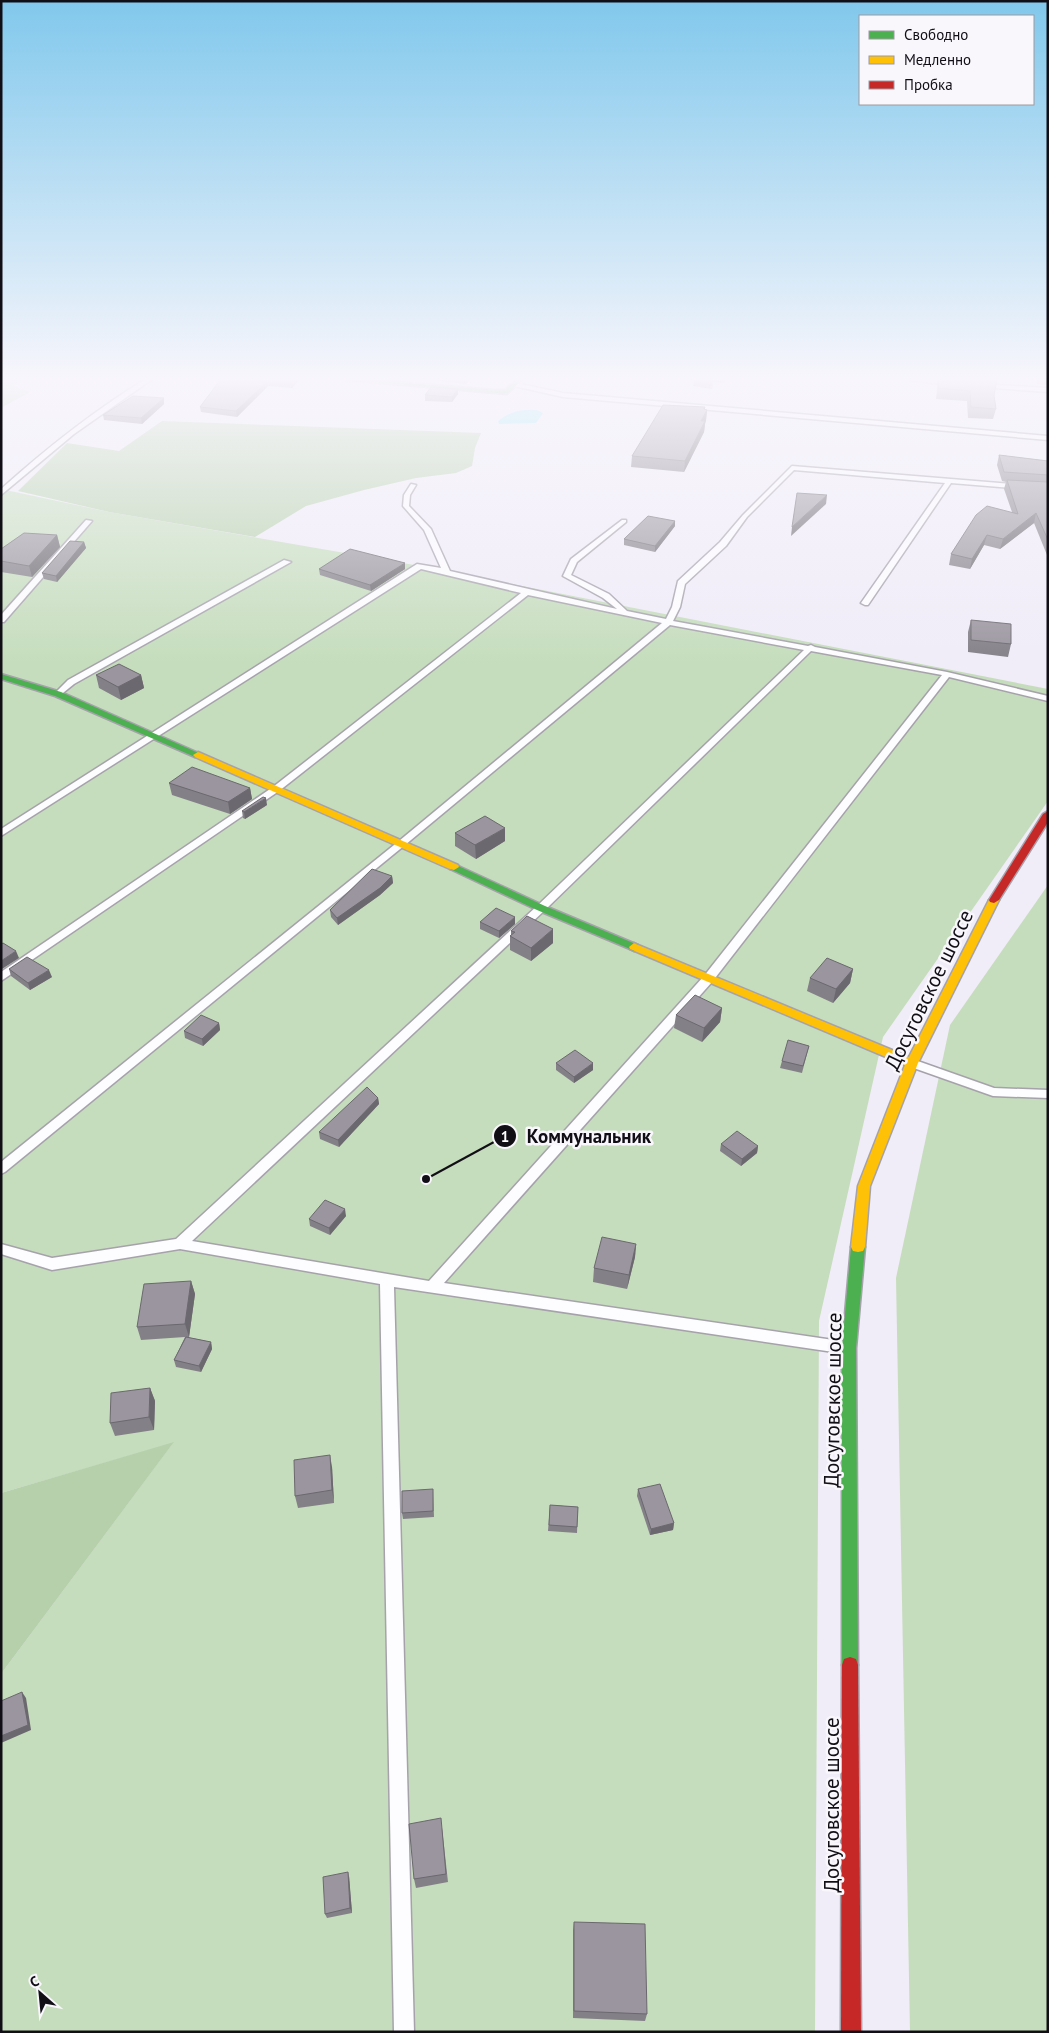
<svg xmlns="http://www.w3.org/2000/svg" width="1049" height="2033" viewBox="0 0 1049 2033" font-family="'PT Sans',sans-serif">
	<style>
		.green { fill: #c5ddbc }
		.forest { fill: #b6d0ab }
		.water { fill: #87e5f2 }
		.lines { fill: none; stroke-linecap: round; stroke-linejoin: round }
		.lane-casing { stroke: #a6a2ac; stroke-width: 3 }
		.fast-casing { stroke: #a6a2ac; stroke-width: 3 }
		.slow-casing { stroke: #a6a2ac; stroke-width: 3 }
		.jam-casing { stroke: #a6a2ac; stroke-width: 3 }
		.lane { fill: #fdfcfe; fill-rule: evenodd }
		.fast { fill: #4caf50; fill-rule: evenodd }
		.slow { fill: #ffc107; fill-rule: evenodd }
		.jam { fill: #c62828; fill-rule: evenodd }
		.wall { fill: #848088 }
		.shaded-wall { fill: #6c686f }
		.building { fill: #9a959e; stroke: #6c686f }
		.labels { text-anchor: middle; stroke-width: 5; stroke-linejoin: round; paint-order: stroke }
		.near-street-label { font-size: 21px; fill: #110e16; stroke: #f9f7fc }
		.leader { fill: none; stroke: #110e16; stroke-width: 2 }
		.callout-dot { fill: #110e16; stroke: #f9f7fc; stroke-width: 2 }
		.mark-label { font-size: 15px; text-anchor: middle; font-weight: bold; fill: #fff }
		.callout-label { font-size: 19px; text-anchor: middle; font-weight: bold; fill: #110e16; stroke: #f9f7fc; stroke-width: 5; stroke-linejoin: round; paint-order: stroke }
	</style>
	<rect width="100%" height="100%" fill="#f0ecf8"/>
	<g class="green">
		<polygon points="1,489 109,512 420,566 1048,689 1048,801 883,1037 819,1321 815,2032 1,2032 1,1674 173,1443 1,1493"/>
		<polygon points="1048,885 1048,2032 910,2032 896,1278 950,1025"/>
	</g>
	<g class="forest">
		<polygon points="1,380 21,380 13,386 30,392 1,408"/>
		<polygon points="162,421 481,433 475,448 472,466 456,473 416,478 364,490 306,506 255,537 109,512 18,491 67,443 119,451"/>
		<polygon points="174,1442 1,1674 1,1493"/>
	</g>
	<path class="water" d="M 537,410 L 543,413 L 536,423 L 499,424 L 498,421 C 510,411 522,409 537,410 Z"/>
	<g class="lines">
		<defs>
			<g id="lane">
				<path d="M 144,380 L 151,380 L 74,434 L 1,495 L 1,489 C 46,449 92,412 144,380 Z"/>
				<polygon points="909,380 937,380 954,383 951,385"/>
				<polygon points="516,383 563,393 1048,436 1048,440 563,397 514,386 513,385"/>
				<polygon points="982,384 1048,388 1048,392 980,387 980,385"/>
				<path d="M 792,466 L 1048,487 L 1048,491 L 951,483 L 868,605 L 865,605 L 861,603 L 945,483 L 794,470 L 747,517 L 726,546 L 685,584 L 680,607 L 673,621 L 808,646 L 811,645 L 815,647 L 947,672 L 1048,696 L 1048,701 L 949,677 L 712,982 L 444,1283 L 847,1342 L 852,1344 L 854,1348 L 852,1352 L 847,1354 L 394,1287 L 414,2032 L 394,2032 L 380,1284 L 180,1249 L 52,1270 L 1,1254 L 1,1244 L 52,1258 L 176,1239 L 537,906 L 804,650 L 670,625 L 405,845 L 5,1172 L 1,1174 L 1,1162 L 399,841 L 662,623 L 528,595 L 279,791 L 1,981 L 1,972 L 273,787 L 521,593 L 421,569 L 1,836 L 1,829 L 417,564 L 441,568 L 424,530 L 403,506 L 404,495 L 411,484 L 416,485 L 410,495 L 409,506 L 431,529 L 450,571 L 617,609 L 603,598 L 563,576 L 571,559 L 622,520 L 626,520 L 626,522 L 577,562 L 571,575 L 609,594 L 627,611 L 666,619 L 672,607 L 678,581 L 720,542 L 743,515 ZM 811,651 L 942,675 L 704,976 L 429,1281 L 192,1241 L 545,910 Z"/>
				<polygon points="86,520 92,521 4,622 1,622 1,615"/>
				<polygon points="284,560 291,562 74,684 58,697 54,694 68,680"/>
				<polygon points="912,1059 994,1088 1048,1090 1048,1098 993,1096 908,1066 906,1063 908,1060"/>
			</g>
			<g id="fast">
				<polygon points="348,380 374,380 494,390 505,390 516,380 522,380 507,394"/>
				<polygon points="1,674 61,692 203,755 201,757 195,757 55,696 1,679"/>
				<polygon points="454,864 545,906 638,945 639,947 634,951 630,949 537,910 450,869 449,867"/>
				<polygon points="858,1242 863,1243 865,1247 856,1348 858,1665 856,1671 850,1673 844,1671 842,1665 842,1348 851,1247 853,1243"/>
			</g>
			<g id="slow">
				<polygon points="198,752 458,865 459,867 454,870 450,869 195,757 193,755"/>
				<polygon points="994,897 999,900 918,1063 870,1186 865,1247 863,1251 858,1252 853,1251 851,1247 858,1186 905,1065 630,949 629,947 634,943 638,945 909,1057 989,900"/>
			</g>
			<g id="jam">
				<polygon points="1048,811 1048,822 999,900 994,903 990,902 989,900 1043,814"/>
				<polygon points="850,1657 856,1659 858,1665 861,2032 841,2032 842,1665 844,1659"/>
			</g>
		</defs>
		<use href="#lane" class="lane-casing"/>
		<use href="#fast" class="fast-casing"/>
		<use href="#slow" class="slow-casing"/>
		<use href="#jam" class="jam-casing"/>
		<use href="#lane" class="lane"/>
		<use href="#fast" class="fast"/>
		<use href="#slow" class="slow"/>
		<use href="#jam" class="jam"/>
	</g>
	<g class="wall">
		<polygon points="220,380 299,380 292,388 268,386 237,417 201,412 200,407"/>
		<polygon points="440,380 469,380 466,384 440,381"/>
		<polygon points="694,380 726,380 724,383 713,382 712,389 693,386"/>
		<polygon points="938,380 997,380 994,395 996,409 993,419 968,418 967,401 936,399"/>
		<polygon points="1037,380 1048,380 1048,385 1037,384"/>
		<polygon points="458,394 452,402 425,401 425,395"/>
		<polygon points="164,398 164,404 142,424 104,420 103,415"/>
		<polygon points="705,407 705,410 707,410 706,420 705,424 704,432 684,472 631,467 632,456"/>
		<polygon points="999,455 1048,461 1048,555 1047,555 1034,523 1000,549 984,545 970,569 949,565 951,554 1012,512 1004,489 1006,482 1002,481 997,465"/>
		<polygon points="675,526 655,552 624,545 624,539"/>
		<polygon points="57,535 60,547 32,577 1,572 1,549"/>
		<polygon points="84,542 86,548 57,582 44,579 42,573"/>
		<polygon points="319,569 405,569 371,591 320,575"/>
		<polygon points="971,620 1011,644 1008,657 968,652 968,632"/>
		<polygon points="96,675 141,675 144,688 121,700 99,688"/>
		<polygon points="169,783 250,788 252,799 230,814 172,795"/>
		<polygon points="267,805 245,819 243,818 242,811"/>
		<polygon points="455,833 505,841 476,859 455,846"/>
		<polygon points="392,876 393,883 380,895 338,925 331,917 330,910"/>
		<polygon points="480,922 515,924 499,938 480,929"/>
		<polygon points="511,931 553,943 531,961 510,950 510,936 511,935"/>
		<polygon points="9,969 52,977 30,990 11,976"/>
		<polygon points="853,969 850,983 833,1003 807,991 810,978"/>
		<polygon points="722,1008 720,1022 702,1042 674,1028 676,1015"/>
		<polygon points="219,1023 220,1030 203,1046 185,1038 184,1031"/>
		<polygon points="809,1046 802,1073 780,1068 782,1061"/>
		<polygon points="556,1063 593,1070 574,1083 556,1070"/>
		<polygon points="378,1098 379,1104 339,1147 320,1139 319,1132"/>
		<polygon points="721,1144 758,1146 757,1153 741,1166 720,1151"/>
		<polygon points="346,1216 330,1235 310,1226 309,1219"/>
		<polygon points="636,1244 635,1257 627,1289 593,1282 594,1268"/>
		<polygon points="191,1281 195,1294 189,1337 187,1337 211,1342 212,1349 201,1372 176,1367 174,1360 185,1337 141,1340 137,1327"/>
		<polygon points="150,1388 155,1401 154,1430 115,1436 110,1423"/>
		<polygon points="332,1467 334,1503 298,1508 295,1496"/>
		<polygon points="433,1489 434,1517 403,1519 402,1513"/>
		<polygon points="638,1489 674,1523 673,1530 650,1535 637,1496"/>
		<polygon points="550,1505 578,1507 577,1533 548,1531"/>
		<polygon points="442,1828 448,1882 416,1888 414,1879"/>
		<polygon points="349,1876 352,1913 327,1918 325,1914"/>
		<polygon points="574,1922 647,2014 645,2021 573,2018 573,1930"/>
	</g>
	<g class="shaded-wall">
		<polygon points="294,380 299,380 292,388 292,383"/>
		<polygon points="268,381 268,386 237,417 236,411"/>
		<polygon points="458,389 458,394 452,402 452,397"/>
		<polygon points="164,398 164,404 142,424 141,418"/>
		<polygon points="705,407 704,416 707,410 706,420 705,424 704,432 684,472 685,461 701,421"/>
		<polygon points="827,495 826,504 791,536 792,527"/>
		<polygon points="1036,513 1034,523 1000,549 1003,539"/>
		<polygon points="675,521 675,526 655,552 655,546"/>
		<polygon points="57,535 60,547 32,577 29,566"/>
		<polygon points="987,535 984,545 970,569 972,559"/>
		<polygon points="84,542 86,548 57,582 56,576"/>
		<polygon points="405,563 405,569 371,591 370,585"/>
		<polygon points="141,675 144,688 121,700 118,687"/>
		<polygon points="250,788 252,799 230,814 228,802"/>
		<polygon points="266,798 267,805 245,819 244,812"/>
		<polygon points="505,828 505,841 476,859 475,845"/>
		<polygon points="392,876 393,883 380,895 338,925 337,918"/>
		<polygon points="515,917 515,924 499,938 499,931"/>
		<polygon points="553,929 553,943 531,961 531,948"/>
		<polygon points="16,951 19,958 2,969 1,961"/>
		<polygon points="853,969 850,983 833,1003 836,989"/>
		<polygon points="49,970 52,977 30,990 28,983"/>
		<polygon points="722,1008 720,1022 702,1042 704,1028"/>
		<polygon points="219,1023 220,1030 203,1046 202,1039"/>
		<polygon points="593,1063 593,1070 574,1083 574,1077"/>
		<polygon points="378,1098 379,1104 339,1147 338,1140"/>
		<polygon points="758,1146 757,1153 741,1166 742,1159"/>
		<polygon points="345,1209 346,1216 330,1235 329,1228"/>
		<polygon points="636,1244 635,1257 627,1289 629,1275"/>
		<polygon points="191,1281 195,1294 189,1337 185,1324"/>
		<polygon points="211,1342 212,1349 201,1372 199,1366"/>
		<polygon points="150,1388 155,1401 154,1430 149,1417"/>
		<polygon points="330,1455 332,1467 334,1503 332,1490"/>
		<polygon points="674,1523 673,1530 650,1535 651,1529"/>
		<polygon points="22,1692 26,1698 31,1730 1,1743 1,1736"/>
		<polygon points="348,1872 349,1876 352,1913 350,1908"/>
	</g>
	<g class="building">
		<polygon points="220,380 294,380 292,383 268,381 236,411 200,407"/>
		<polygon points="938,380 997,380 994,395 996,409 971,407 970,391 938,388"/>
		<polygon points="431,387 458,389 452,397 425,395"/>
		<polygon points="133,396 164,398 141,418 103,415"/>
		<polygon points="663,405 705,407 704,409 707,410 701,421 705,421 685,461 632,456"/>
		<polygon points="999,455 1048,461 1048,475 1004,472"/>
		<polygon points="1007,480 1048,482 1048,540 1036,513 1003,539 987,535 972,559 951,554 976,515 987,506 1018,514"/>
		<polygon points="797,493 827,495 792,527"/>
		<polygon points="648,516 675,521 655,546 624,539"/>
		<polygon points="24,533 57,535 29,566 1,561 1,549"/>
		<polygon points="70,541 84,542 56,576 42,573"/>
		<polygon points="350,549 405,563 370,585 319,569"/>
		<polygon points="971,620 1011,624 1011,644 971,640"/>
		<polygon points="119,664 141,675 118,687 96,675"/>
		<polygon points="192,767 250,788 228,802 169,783"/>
		<polygon points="263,797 266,798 244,812 242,811"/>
		<polygon points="485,816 505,828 475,845 455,833"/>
		<polygon points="372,869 392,876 380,888 337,918 330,910"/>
		<polygon points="496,908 515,917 499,931 480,922"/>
		<polygon points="527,916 553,929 531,948 510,936 515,932 511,931"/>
		<polygon points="3,943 16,951 1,961 1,944"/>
		<polygon points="27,957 49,970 28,983 9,969"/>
		<polygon points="827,958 853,969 836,989 810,978"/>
		<polygon points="695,995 722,1008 704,1028 676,1015"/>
		<polygon points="201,1015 219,1023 202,1039 184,1031"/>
		<polygon points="788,1040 809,1046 803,1066 782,1061"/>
		<polygon points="575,1050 593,1063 574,1077 556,1063"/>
		<polygon points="367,1087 378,1098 338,1140 319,1132"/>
		<polygon points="737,1131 758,1146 742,1159 721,1144"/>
		<polygon points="325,1200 345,1209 329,1228 309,1219"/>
		<polygon points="602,1237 636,1244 629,1275 594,1268"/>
		<polygon points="191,1281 185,1324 137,1327 144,1284"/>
		<polygon points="186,1337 211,1342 199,1366 174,1360"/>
		<polygon points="150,1388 149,1417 110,1423 111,1393"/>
		<polygon points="330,1455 332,1490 295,1496 294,1460"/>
		<polygon points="660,1484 674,1523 651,1529 638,1489"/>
		<polygon points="433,1489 433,1511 402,1513 402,1491"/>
		<polygon points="550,1505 578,1507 577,1527 549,1525"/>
		<polygon points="22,1692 28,1725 1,1736 1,1701"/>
		<polygon points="441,1818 446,1874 414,1879 409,1824"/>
		<polygon points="348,1872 350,1908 325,1914 323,1877"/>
		<polygon points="574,1922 645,1924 647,2014 574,2011"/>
	</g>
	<linearGradient id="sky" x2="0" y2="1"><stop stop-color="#81c8ec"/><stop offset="0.57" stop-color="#f8f6fc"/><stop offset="1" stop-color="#f8f6fc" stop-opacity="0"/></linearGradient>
	<rect width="1049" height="665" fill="url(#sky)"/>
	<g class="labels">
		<g class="near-street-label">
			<text transform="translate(929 990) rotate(-64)" y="7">Досуговское шоссе</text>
			<text transform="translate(833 1400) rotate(-89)" y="7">Досуговское шоссе</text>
			<text transform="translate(832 1805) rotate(-90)" y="7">Досуговское шоссе</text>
		</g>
	</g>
	<path class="leader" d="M426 1179L505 1136"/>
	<g class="callout-dot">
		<circle cx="426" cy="1179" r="5"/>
		<circle cx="505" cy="1136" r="12"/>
	</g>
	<g class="mark-label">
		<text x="505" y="1142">1</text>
	</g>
	<g class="callout-label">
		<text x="589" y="1143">Коммунальник</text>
	</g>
	<rect width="1049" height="2033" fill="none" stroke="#110e16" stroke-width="5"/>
	<rect x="859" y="15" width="175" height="90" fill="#f9f7fc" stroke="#9c9aa0"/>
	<rect x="869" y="31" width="25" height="8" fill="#4caf50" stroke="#9c9aa0"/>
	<text x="904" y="40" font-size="15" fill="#110e16">Свободно</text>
	<rect x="869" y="56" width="25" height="8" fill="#ffc107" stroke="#9c9aa0"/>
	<text x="904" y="65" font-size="15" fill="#110e16">Медленно</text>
	<rect x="869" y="81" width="25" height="8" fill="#c62828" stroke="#9c9aa0"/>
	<text x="904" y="90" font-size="15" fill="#110e16">Пробка</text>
	<g transform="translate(40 1993) rotate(333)" stroke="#f9f7fc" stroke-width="4" paint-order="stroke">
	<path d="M0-4L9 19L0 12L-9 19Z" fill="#110e16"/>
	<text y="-8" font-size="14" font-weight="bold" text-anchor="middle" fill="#110e16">С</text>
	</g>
</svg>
